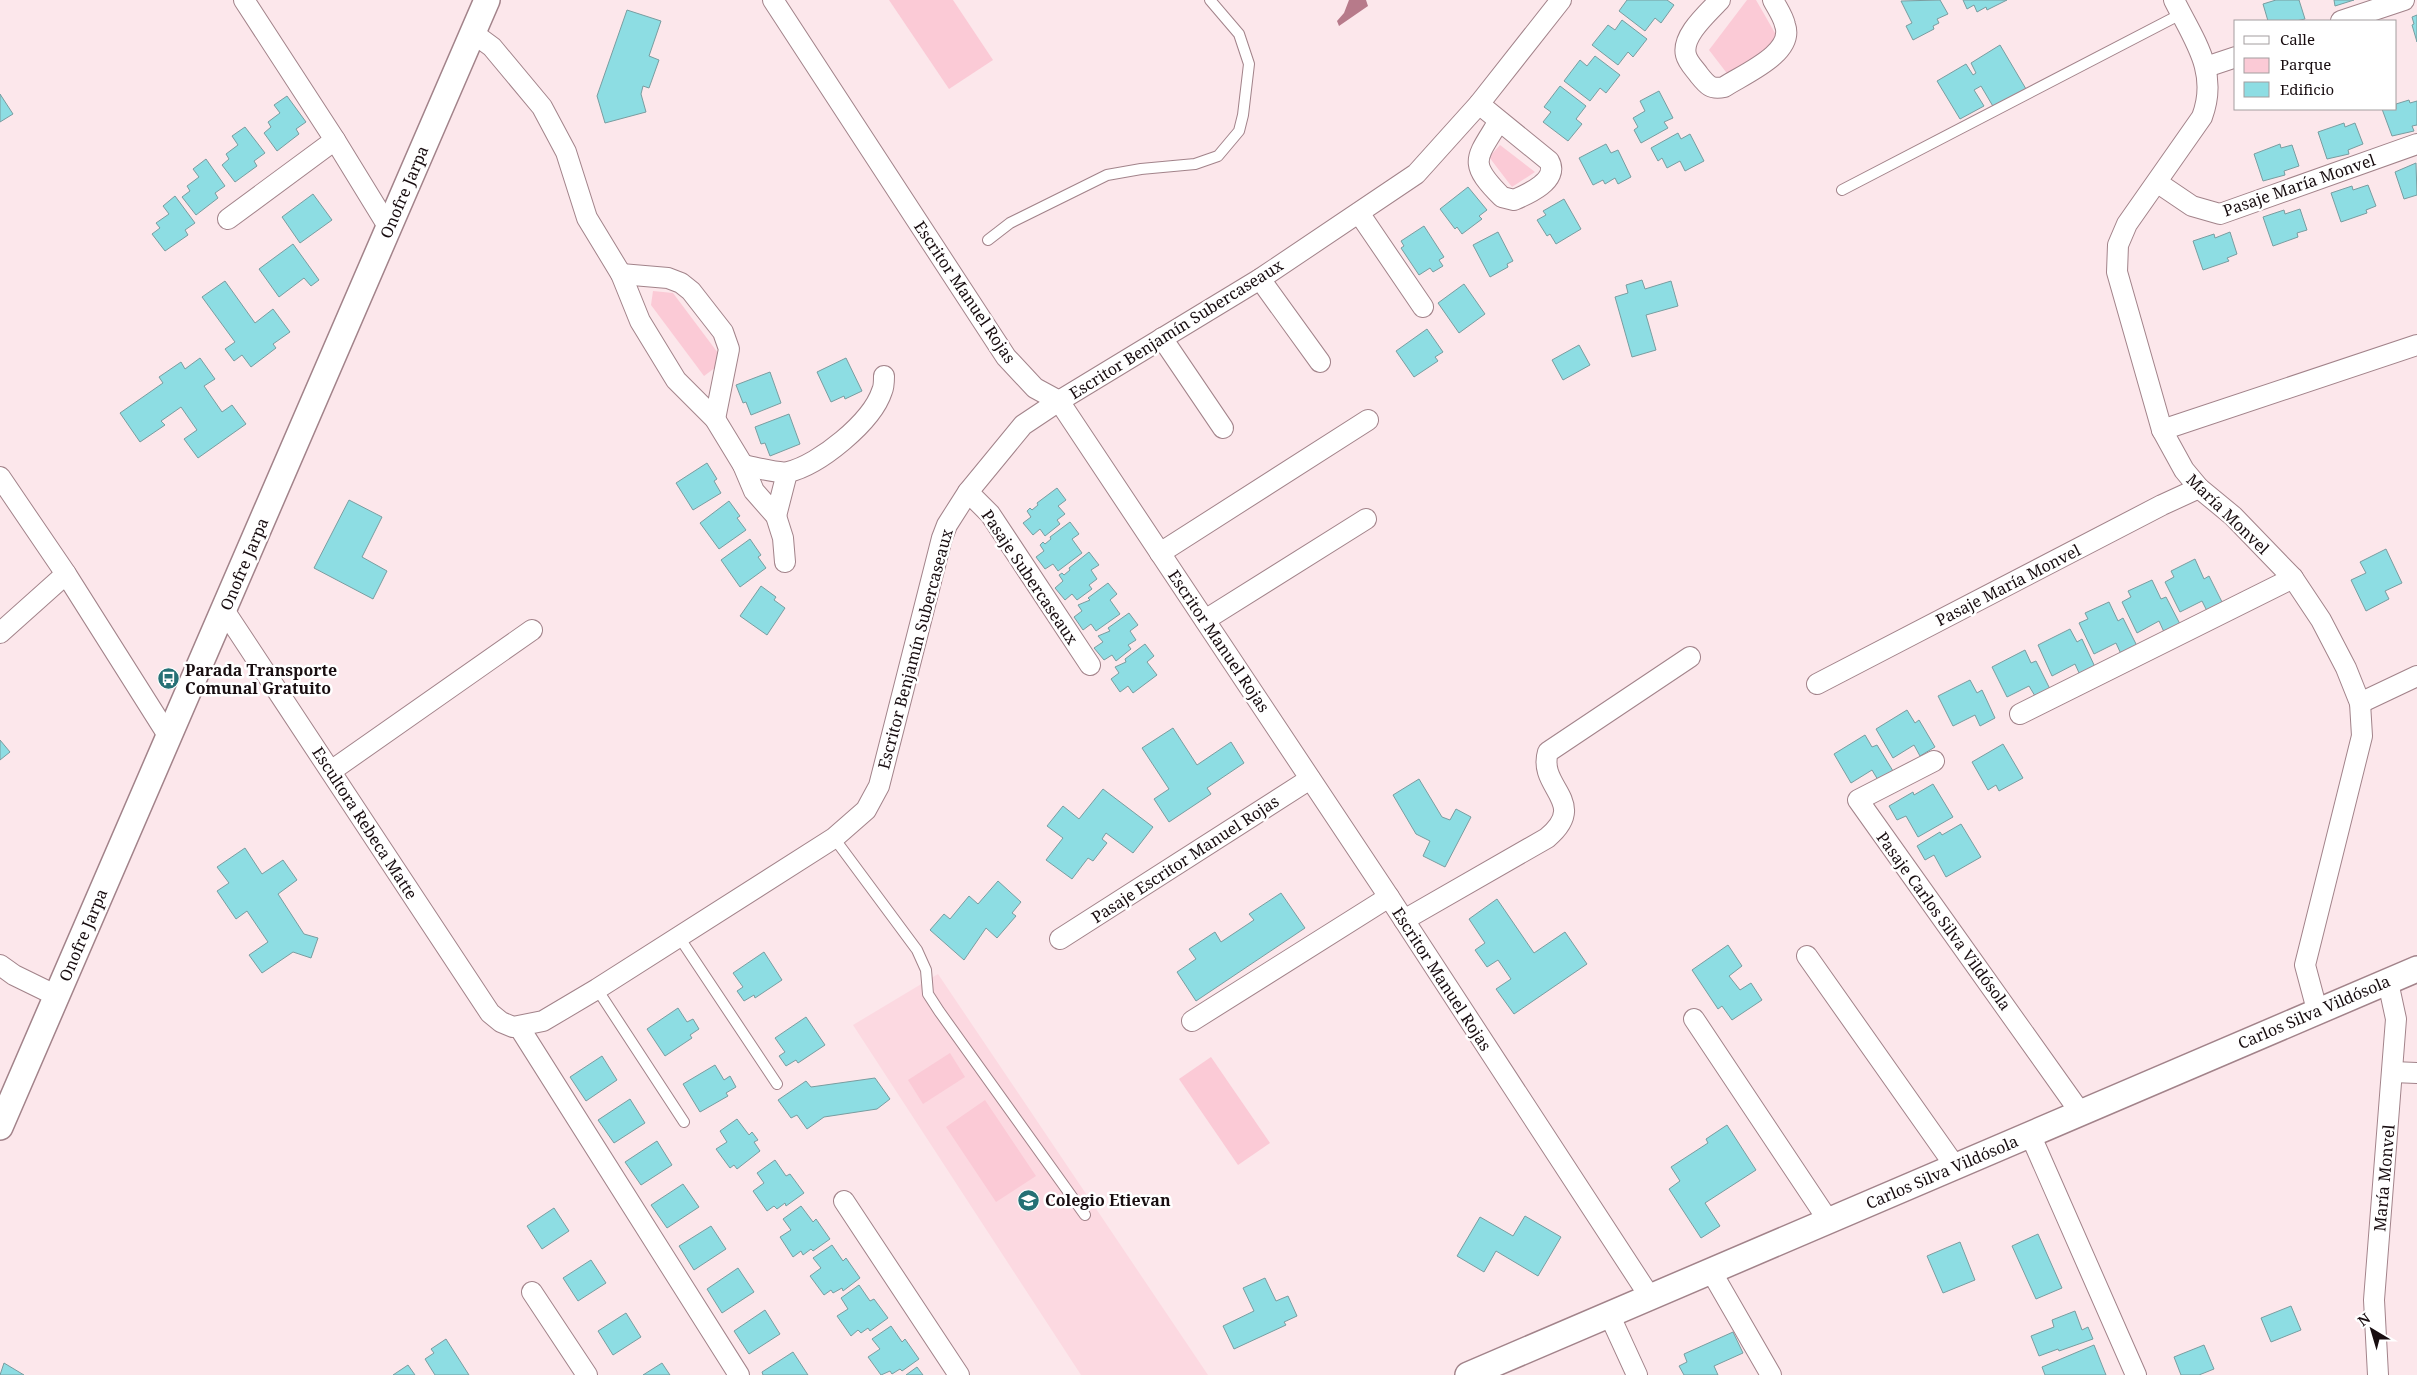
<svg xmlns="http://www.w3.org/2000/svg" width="2417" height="1375" viewBox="0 0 2417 1375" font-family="'Noto Serif',serif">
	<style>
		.built { fill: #fcd9e1 }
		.green { fill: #fbcad6 }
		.water { fill: #b77a8a }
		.building { fill: #8ddde3; stroke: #799da0 }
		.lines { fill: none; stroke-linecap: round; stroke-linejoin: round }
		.service-casing { stroke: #a2838a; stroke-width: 12 }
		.minor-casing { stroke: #a2838a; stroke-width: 22 }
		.tertiary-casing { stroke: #a2838a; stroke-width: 28 }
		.service { stroke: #fff; stroke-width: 10 }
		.minor { stroke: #fff; stroke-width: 20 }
		.tertiary { stroke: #fff; stroke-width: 25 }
		.labels { text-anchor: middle; stroke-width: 5; stroke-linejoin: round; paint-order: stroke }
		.street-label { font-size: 16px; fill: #180d10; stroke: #fff }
		.poi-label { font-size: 16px; font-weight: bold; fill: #180d10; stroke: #fff; text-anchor: start }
	</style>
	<rect width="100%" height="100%" fill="#fce7eb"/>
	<polygon class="built" points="938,974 1208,1375 1081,1375 853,1025"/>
	<g class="green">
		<polygon points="889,0 953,0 993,60 949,89"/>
		<polygon points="1747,0 1756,0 1783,47 1729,76 1709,50"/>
		<polygon points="1500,145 1535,172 1512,187 1489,157"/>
		<polygon points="653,291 673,293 724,361 704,376 651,305"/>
		<polygon points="950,1053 965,1077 923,1104 908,1080"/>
		<polygon points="1211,1057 1270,1143 1238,1165 1179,1079"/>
		<polygon points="985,1100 1036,1176 996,1202 946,1127"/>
	</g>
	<polygon class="water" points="1349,0 1366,0 1368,6 1339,26 1337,21 1344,13"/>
	<g class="building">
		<polygon points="1627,0 1667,0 1674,5 1661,23 1655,18 1645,31 1619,11"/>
		<polygon points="1940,0 1948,14 1937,19 1939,23 1933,26 1934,29 1913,40 1906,26 1912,23 1901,1"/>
		<polygon points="1963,0 2007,0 1987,10 1986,7 1977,12 1974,5 1967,9"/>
		<polygon points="2276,0 2299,0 2305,19 2296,21 2268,21 2263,4"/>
		<polygon points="2334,0 2354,0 2335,6"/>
		<polygon points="627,10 661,21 649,56 659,60 649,88 643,86 641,94 646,112 605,123 597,96"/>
		<polygon points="2417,15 2417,42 2412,25 2414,24 2412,17"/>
		<polygon points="1622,20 1647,39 1633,57 1628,52 1618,65 1592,45 1608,25 1615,30"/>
		<polygon points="2000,45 2026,89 1994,108 1981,86 1974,90 1984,106 1960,119 1937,81 1966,64 1973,75 1976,73 1971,63"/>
		<polygon points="1595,56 1620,75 1606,93 1600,88 1590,101 1564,81 1580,60 1587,66"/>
		<polygon points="1560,86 1586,106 1576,119 1582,124 1568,141 1543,122 1551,112 1544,107"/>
		<polygon points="1659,91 1673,118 1664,122 1668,128 1641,143 1634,130 1638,127 1633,118 1645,111 1640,101"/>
		<polygon points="0,94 13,114 0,122"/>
		<polygon points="287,96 306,122 296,129 299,134 277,151 264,133 271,127 268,122 280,113 274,105"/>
		<polygon points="2409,100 2410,103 2417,101 2417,125 2412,126 2414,131 2392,136 2382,109 2396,109 2396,104"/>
		<polygon points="2344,123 2345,127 2355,123 2363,144 2348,150 2349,154 2327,159 2318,132"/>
		<polygon points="245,127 265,153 254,161 257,166 235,182 222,165 229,159 226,154 238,145 232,136"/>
		<polygon points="1678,133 1681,139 1690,134 1704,161 1685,171 1680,161 1667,168 1662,158 1658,161 1651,148"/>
		<polygon points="1606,144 1611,153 1618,150 1631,177 1618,184 1615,178 1605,184 1603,180 1593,185 1579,158"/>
		<polygon points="2280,144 2281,148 2292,145 2299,166 2284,171 2285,175 2263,181 2254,154"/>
		<polygon points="206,159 225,186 215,193 218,198 196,215 182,197 190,191 187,186 199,177 193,169"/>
		<polygon points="2416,163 2417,195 2404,199 2395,172"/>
		<polygon points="2368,185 2376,206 2366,210 2367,213 2341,222 2331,193 2352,186 2353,190"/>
		<polygon points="1468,187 1487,210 1479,216 1482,219 1462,234 1457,227 1455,229 1440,209"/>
		<polygon points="313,194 332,220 300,243 282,217"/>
		<polygon points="175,196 195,223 185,230 188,235 165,251 152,234 160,228 156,223 169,214 163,206"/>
		<polygon points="1564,199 1581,229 1556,244 1550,234 1547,236 1537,220 1546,215 1543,211"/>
		<polygon points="2300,209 2307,230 2297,233 2298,237 2273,246 2263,217 2284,210 2285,214"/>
		<polygon points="1424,226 1444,257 1439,260 1443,266 1433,272 1430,268 1419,275 1401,248 1404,246 1401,241"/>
		<polygon points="1498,232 1513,261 1507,264 1508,267 1490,277 1473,245"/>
		<polygon points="2230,232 2237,254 2227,258 2229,261 2203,270 2193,241 2214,234 2215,238"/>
		<polygon points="293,244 319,280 311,286 304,278 279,297 259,269"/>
		<polygon points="1642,280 1645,289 1671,281 1678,306 1646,315 1656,350 1632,357 1615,297 1628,293 1626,285"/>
		<polygon points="225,281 255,323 273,309 290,332 273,344 276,348 251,367 242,355 234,361 225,349 235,342 202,297"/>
		<polygon points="1464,284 1485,314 1459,333 1438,303"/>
		<polygon points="1427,329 1443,352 1435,357 1438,361 1414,377 1396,351"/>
		<polygon points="1579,345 1590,365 1563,380 1552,360"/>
		<polygon points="200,358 215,379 204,386 222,412 232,405 246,424 198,458 184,439 197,430 181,407 161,421 165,425 140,442 120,413 163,383 159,377 181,362 185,369"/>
		<polygon points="846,358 862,391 845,399 844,396 831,402 817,372"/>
		<polygon points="770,372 781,403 751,415 746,402 743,403 736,385"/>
		<polygon points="789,414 800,444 770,456 765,443 761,444 755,427"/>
		<polygon points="707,463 717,479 714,481 721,493 693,510 676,483"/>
		<polygon points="1057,488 1066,500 1058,506 1065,514 1057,520 1060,524 1045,536 1040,529 1033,535 1023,523 1031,517 1027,511 1030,508 1032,510 1038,505 1037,503"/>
		<polygon points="349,500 382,517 362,557 387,571 373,599 314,568"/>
		<polygon points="729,501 740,516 737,518 746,530 719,549 700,523"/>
		<polygon points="1070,522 1079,534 1072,539 1082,553 1058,571 1053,564 1045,569 1036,557 1044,551 1040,545 1043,542 1045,544 1051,539 1050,537"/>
		<polygon points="750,539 761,555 758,557 766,568 740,587 721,560"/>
		<polygon points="2386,549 2402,583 2385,591 2389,599 2366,611 2351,580 2366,573 2360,562"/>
		<polygon points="1089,552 1099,565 1091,570 1097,579 1089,585 1092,589 1077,600 1072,594 1065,600 1055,588 1063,581 1059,575 1062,573 1064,575 1070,570 1069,568"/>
		<polygon points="2195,559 2204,579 2209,576 2223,604 2207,611 2202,601 2180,612 2165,582 2174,577 2171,571"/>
		<polygon points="2152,580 2161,599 2166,597 2180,624 2164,632 2159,621 2137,633 2122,602 2131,597 2128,591"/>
		<polygon points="1108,583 1117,594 1110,600 1120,614 1096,631 1091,624 1083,630 1074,617 1082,611 1078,605 1090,600 1088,598"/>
		<polygon points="761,586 776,597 774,600 785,608 767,635 740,616"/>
		<polygon points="2109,602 2118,621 2123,618 2137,646 2121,654 2116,643 2094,654 2079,623 2088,619 2085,613"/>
		<polygon points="1129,613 1138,625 1130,631 1136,640 1128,645 1131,649 1116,661 1112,655 1104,660 1094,648 1103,642 1098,636 1110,631 1108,628"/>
		<polygon points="2070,629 2077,642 2082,639 2095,667 2080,675 2075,664 2052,676 2038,645"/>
		<polygon points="1145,644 1154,656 1147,662 1157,675 1133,693 1128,686 1120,692 1111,679 1119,673 1115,667 1126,662 1125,659"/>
		<polygon points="2025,650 2031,663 2036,661 2050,689 2035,696 2029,686 2007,697 1992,667"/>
		<polygon points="1970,680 1977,693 1982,690 1995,718 1980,726 1975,715 1953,726 1938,696"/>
		<polygon points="1907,710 1915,723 1919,720 1935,747 1920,756 1914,745 1893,758 1876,729"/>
		<polygon points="1173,728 1197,765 1231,742 1244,763 1207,788 1211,794 1169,822 1154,799 1169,789 1142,748"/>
		<polygon points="1865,735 1872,747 1877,745 1893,771 1878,780 1872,770 1851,783 1834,754"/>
		<polygon points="0,740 10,752 0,760"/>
		<polygon points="2003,744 2023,778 1999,791 1996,785 1988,790 1972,762"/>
		<polygon points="1419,779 1442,817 1450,820 1456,809 1471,817 1445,867 1423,856 1430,841 1416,834 1393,795"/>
		<polygon points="1933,784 1953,817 1918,837 1906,816 1897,820 1889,806 1913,792 1914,795"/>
		<polygon points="1103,789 1153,827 1133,853 1106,833 1102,839 1107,843 1093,861 1088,858 1072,879 1046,860 1063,838 1047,826 1063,806 1079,819"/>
		<polygon points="1961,824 1981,857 1946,877 1934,855 1925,860 1917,846 1940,832 1942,835"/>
		<polygon points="245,848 262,874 283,860 297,880 278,894 304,934 318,938 311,958 293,952 262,973 249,955 268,942 247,911 236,919 217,891 229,883 217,867"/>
		<polygon points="998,881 1021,902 1012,913 1016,916 997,938 986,928 964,960 930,930 944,914 950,919 969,896 978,904"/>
		<polygon points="1281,893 1305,928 1196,1001 1177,972 1196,959 1189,949 1215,932 1221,942 1254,920 1249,914"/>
		<polygon points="1497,899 1534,953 1565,932 1587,964 1514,1014 1496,989 1511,979 1498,960 1487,967 1475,950 1485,943 1469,919"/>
		<polygon points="1728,945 1742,966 1729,976 1740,990 1751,983 1762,1000 1732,1020 1722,1006 1718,1009 1692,970"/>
		<polygon points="764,952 782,980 755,998 754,995 744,1001 737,991 743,987 733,973"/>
		<polygon points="678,1008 687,1022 693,1019 699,1029 690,1035 692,1038 665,1056 647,1029"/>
		<polygon points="806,1017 825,1045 798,1063 796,1060 786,1066 779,1056 785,1052 775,1038"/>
		<polygon points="602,1056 617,1080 586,1101 570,1077"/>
		<polygon points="715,1065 724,1080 730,1076 736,1087 726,1093 728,1096 700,1112 683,1084"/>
		<polygon points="875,1078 890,1099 877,1109 824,1117 807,1129 797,1115 791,1118 778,1100 806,1081 811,1087"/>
		<polygon points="630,1099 645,1123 614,1143 598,1120"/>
		<polygon points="737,1119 749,1135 752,1132 758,1140 754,1142 760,1151 737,1169 734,1165 730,1168 716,1149 727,1142 720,1131"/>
		<polygon points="1727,1125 1756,1170 1705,1203 1720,1226 1701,1238 1669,1189 1680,1181 1671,1167 1708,1143 1706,1139"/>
		<polygon points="657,1141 672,1165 641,1185 625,1162"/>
		<polygon points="775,1160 786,1176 790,1174 804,1193 786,1206 785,1203 777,1209 774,1206 767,1211 753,1191 764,1183 757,1173"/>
		<polygon points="683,1184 699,1207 667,1228 651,1205"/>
		<polygon points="801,1206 813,1222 816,1219 830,1239 813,1251 811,1249 803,1255 801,1251 793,1257 780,1237 791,1230 783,1219"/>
		<polygon points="554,1208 569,1231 542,1249 527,1226"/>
		<polygon points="1525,1216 1561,1237 1538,1276 1496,1251 1484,1272 1457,1256 1480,1217 1513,1236"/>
		<polygon points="711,1226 726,1249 694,1270 679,1246"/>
		<polygon points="2038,1234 2062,1288 2036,1299 2012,1246"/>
		<polygon points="1960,1242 1975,1280 1943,1293 1927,1256"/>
		<polygon points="832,1245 843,1261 846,1258 860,1278 843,1291 842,1288 833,1293 831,1290 824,1295 810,1276 821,1268 813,1258"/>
		<polygon points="591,1260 606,1283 578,1301 563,1278"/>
		<polygon points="738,1268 754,1292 722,1313 707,1289"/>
		<polygon points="1265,1278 1276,1301 1288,1296 1297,1316 1284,1322 1286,1325 1234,1349 1223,1326 1254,1311 1243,1288"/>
		<polygon points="859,1285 870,1301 874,1299 888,1318 870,1331 868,1328 861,1333 858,1330 851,1336 837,1316 848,1309 841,1298"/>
		<polygon points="2291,1306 2301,1330 2271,1342 2261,1318"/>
		<polygon points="765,1310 780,1334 749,1354 734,1331"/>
		<polygon points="2075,1311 2082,1330 2088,1327 2093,1339 2059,1351 2058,1349 2039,1356 2031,1336 2054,1327 2052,1320"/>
		<polygon points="626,1313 641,1337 613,1355 598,1331"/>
		<polygon points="891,1326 902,1342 905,1339 919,1359 902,1371 900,1369 892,1374 890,1371 881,1375 868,1357 880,1349 872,1339"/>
		<polygon points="1733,1332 1743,1353 1714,1366 1718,1375 1684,1375 1679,1366 1687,1362 1684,1354"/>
		<polygon points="446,1339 469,1375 435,1375 425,1359 434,1353 431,1349"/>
		<polygon points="2094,1345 2106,1375 2045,1375 2042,1367"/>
		<polygon points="2204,1345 2214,1369 2199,1375 2181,1375 2174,1357"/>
		<polygon points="793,1352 808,1375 763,1375 762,1372"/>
		<polygon points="4,1363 24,1375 0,1375"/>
		<polygon points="662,1363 670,1375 643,1375"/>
		<polygon points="408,1365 415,1375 393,1375"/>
		<polygon points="917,1367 923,1375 906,1375"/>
	</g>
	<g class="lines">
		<defs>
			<g id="service">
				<polyline points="1842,190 2181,14"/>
				<polyline points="988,240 1010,223 1107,175 1141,169 1195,164 1218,156 1239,131 1243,115 1249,64 1239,34 1210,0"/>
				<polyline points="834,838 917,950 926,970 928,994 939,1011 1085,1215"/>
				<polyline points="679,937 777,1084"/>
				<polyline points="597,989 684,1122"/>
			</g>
			<g id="minor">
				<polyline points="244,0 335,140 389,228"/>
				<polyline points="773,0 1006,357 1035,388 1059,401 1389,897 1650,1297"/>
				<path d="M 1720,0 C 1708,13 1681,36 1686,55 C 1688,63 1695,69 1699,75 C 1707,85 1711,90 1724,87 C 1744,74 1795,53 1785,25 C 1783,16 1777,8 1773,0"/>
				<path d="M 2174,0 C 2194,40 2219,72 2202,117 L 2127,224 L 2118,245 L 2117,272 L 2162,430 L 2184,470 L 2199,488 L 2233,516 L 2293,578 L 2321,620 L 2346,668 L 2360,703 L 2362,736 L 2305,965 L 2317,1010"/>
				<polyline points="2341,21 2404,0"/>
				<polyline points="473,33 492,47 542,107 566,152 587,218 621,274 640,321 676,380 715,419 743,465 754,491 776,516 783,538 785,562"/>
				<polyline points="2206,67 2236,57"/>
				<path d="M 1479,104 L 1549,161 C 1560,180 1528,194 1514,200 L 1502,197 C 1467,162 1476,159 1499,121"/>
				<polyline points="2158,183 2192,206 2220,214 2417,144"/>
				<polyline points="1359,213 1423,307"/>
				<polyline points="228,219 335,140"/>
				<polyline points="621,274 668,278 681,283 691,291 723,332 729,349 715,419"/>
				<polyline points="1260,279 1320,362"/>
				<polyline points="1162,338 1223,428"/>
				<polyline points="2162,430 2417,345"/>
				<path d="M 743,465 C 754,467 779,474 788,472 C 819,465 872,422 882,391 C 884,387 884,381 884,376"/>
				<polyline points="0,477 66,574 169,737"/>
				<polyline points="968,492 990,514 1090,665"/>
				<polyline points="776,516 787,473"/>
				<polyline points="1160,553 1368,420"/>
				<polyline points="224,610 490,1013 501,1022 513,1027 543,1021 597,989 834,838 866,810 879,786 942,538 947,525 968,492 1023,425 1059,401 1260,279 1416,174 1479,104 1561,0"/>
				<polyline points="1205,620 1366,519"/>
				<polyline points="0,633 66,574"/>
				<polyline points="1817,684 2162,505 2199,488"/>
				<polyline points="2360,703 2417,676"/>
				<polyline points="2020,714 2293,578"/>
				<polyline points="1934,761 1858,800 2080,1112"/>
				<polyline points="331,771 532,630"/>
				<path d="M 1404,920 L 1547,838 C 1590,802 1537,788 1548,752 L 1690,657"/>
				<polyline points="1060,939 1310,779"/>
				<polyline points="1807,956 1955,1166"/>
				<polyline points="0,965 14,975 57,996"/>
				<polyline points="1694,1019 1828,1220"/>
				<polyline points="1192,1021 1389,897"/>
				<polyline points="519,1027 739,1375"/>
				<polyline points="2393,1072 2417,1073"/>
				<polyline points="2030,1134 2136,1375"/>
				<polyline points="844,1201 959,1375"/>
				<polyline points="1711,1271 1771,1375"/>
				<polyline points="532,1292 587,1375"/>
				<polyline points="1609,1314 1637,1375"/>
				<polyline points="2378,1375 2374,1300 2396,1019 2388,982"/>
			</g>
			<g id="tertiary">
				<polyline points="0,1127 487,0"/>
				<polyline points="1468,1375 2417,969"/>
			</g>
		</defs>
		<use href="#service" class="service-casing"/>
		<use href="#minor" class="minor-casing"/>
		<use href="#tertiary" class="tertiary-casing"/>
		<use href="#service" class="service"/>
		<use href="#minor" class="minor"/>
		<use href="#tertiary" class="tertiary"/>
	</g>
	<defs>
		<symbol id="bus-disc" viewBox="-11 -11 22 22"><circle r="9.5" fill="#257075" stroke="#fff"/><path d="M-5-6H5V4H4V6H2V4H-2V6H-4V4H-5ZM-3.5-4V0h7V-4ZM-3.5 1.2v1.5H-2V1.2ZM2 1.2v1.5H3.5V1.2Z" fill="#fff"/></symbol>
		<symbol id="school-disc" viewBox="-11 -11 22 22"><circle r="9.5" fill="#257075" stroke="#fff"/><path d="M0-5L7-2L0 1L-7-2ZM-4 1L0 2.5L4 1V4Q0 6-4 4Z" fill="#fff"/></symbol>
	</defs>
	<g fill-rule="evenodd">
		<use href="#bus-disc" x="156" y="666" width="25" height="25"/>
		<use href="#school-disc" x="1016" y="1188" width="25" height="25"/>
	</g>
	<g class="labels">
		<g class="street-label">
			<text transform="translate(2299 185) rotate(-19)" y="6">Pasaje María Monvel</text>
			<text transform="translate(404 192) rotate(-67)" y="6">Onofre Jarpa</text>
			<text transform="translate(965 292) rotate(56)" y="6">Escritor Manuel Rojas</text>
			<text transform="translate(1176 329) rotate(-32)" y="6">Escritor Benjamín Subercaseaux</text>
			<text transform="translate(2228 514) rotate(44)" y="6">María Monvel</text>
			<text transform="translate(244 564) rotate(-67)" y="6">Onofre Jarpa</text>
			<text transform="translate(1030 577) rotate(56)" y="6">Pasaje Subercaseaux</text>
			<text transform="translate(2008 585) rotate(-27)" y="6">Pasaje María Monvel</text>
			<text transform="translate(1219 641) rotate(56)" y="6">Escritor Manuel Rojas</text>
			<text transform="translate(915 649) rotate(-75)" y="6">Escritor Benjamín Subercaseaux</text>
			<text transform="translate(365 823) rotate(57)" y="6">Escultora Rebeca Matte</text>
			<text transform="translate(1185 859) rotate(-33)" y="6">Pasaje Escritor Manuel Rojas</text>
			<text transform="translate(1944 921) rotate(54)" y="6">Pasaje Carlos Silva Vildósola</text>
			<text transform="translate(83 935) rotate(-67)" y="6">Onofre Jarpa</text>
			<text transform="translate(1442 979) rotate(57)" y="6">Escritor Manuel Rojas</text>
			<text transform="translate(2314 1012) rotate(-23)" y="6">Carlos Silva Vildósola</text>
			<text transform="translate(1942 1172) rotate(-23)" y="6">Carlos Silva Vildósola</text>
			<text transform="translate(2384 1178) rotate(-85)" y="6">María Monvel</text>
		</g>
		<g class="poi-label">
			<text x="185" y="676">Parada Transporte<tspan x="185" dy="18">Comunal Gratuito</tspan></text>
			<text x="1045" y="1206">Colegio Etievan</text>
		</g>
	</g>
	<rect x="2234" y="20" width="162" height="90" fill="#ffffff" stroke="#a39e9f"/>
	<rect x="2244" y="36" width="25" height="8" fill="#ffffff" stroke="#a39e9f"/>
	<text x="2280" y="45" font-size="15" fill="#180d10">Calle</text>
	<rect x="2244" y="58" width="25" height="15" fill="#fbcad6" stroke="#a39e9f"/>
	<text x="2280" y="70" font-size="15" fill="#180d10">Parque</text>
	<rect x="2244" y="82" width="25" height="15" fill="#8ddde3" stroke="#a39e9f"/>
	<text x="2280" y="95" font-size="15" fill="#180d10">Edificio</text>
	<g transform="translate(2372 1330) rotate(322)" stroke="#ffffff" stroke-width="4" paint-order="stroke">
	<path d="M0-4L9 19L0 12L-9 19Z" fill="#180d10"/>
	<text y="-8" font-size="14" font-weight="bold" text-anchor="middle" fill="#180d10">N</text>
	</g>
</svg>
